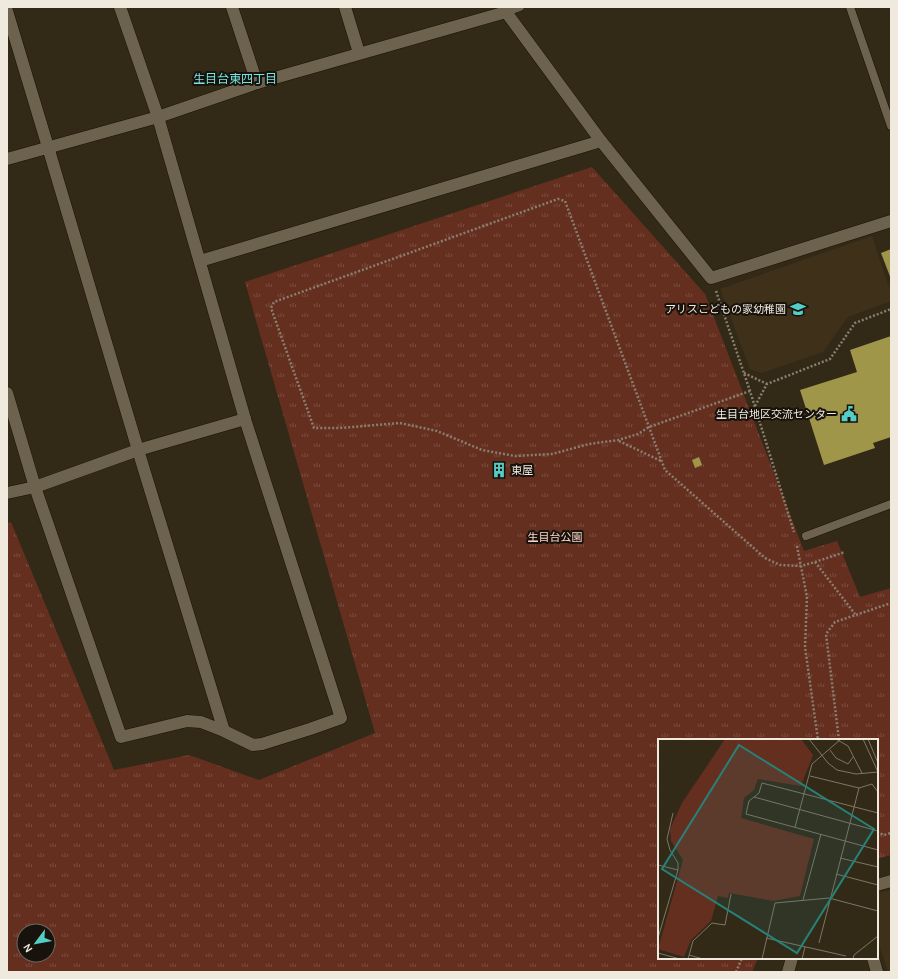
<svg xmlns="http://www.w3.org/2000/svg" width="898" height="979" viewBox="0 0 898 979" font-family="Karla,'Noto Sans JP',sans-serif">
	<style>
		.built { fill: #3f3119 }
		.park { fill: url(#park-tufts); fill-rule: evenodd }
		.building { fill: #9f964a }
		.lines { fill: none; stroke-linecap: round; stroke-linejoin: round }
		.lane-casing { stroke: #1b1102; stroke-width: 9 }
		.street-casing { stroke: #1b1102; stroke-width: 13 }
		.path { stroke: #887f71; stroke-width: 2.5; stroke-dasharray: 2 2; stroke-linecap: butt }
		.lane { stroke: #6d624e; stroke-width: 8 }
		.street { stroke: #6d624e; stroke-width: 12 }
		.labels { text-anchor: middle; stroke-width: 4; stroke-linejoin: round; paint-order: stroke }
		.poi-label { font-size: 11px; fill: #f0e9de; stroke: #17120b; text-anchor: end }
		.park-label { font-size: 11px; fill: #fed3c7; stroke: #17120b }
		.neighbourhood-label { font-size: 12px; fill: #79e5de; stroke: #17120b }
		.inset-road { fill: none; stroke: #7f7667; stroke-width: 1 }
		.view { fill: #268279; fill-opacity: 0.15; stroke: #268279; stroke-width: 2 }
		.inset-edge { fill: none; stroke: #f0e9de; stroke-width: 2 }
	</style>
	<defs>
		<pattern id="park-tufts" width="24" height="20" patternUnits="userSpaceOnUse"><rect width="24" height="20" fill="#652f20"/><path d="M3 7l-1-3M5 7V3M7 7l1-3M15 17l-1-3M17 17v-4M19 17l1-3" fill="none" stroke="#7b4d40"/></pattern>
	</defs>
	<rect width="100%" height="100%" fill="#332917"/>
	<g class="built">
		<polygon points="872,236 891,293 891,301 848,317 823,352 761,373 750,369 720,289"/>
		<polygon points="891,890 891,972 888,972 877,938 877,893"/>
	</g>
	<path class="park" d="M 592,167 L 705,294 L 804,551 L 837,541 L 860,597 L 891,588 L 891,855 L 877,859 L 877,740 L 659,740 L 659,958 L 758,958 L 752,972 L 7,972 L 7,523 L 11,522 L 114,770 L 189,755 L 259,780 L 375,733 L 245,282 ZM 24,931 L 48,931 L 48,955 L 24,955 Z"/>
	<g class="building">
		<polygon points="891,249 891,279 881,253"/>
		<polygon points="891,336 891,437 873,443 875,448 824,465 800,390 857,372 850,350"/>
		<polygon points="699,457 702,465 695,468 692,460"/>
		<polygon points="495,465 503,466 502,474 494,474"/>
	</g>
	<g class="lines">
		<defs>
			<g id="lane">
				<polyline points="505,7 506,12 520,7"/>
				<polyline points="850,7 891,126"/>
				<polyline points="806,536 891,504"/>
			</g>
			<g id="street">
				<polyline points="232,7 257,83"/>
				<polyline points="345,7 359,53"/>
				<polyline points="7,11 48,147 138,450 224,731"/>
				<polyline points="7,159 158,117 257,83 506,12 601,141 711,278 891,221"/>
				<polyline points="200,261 601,141"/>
				<polyline points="7,393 35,487 121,737 187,721 201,722 224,731 253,745 262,744 310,729 341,718 245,419 158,117 120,7"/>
				<polyline points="7,493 35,487 138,450 245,419"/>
				<polyline points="877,885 891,881"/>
				<polyline points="873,958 877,972"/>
				<polyline points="788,972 792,958"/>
			</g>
		</defs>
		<use href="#lane" class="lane-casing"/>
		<use href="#street" class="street-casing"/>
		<g class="path">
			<polyline points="716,291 750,391 794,532"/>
			<polyline points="744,373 767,384"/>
			<polyline points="750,391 649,427 638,434 618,440 589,444 552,454 515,456 482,450 437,431 400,423 340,428 314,428 271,308 274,302 558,199 565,201 665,470 765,558 780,565 801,566 815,562 845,552"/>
			<polyline points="755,406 767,384 830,359 855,323 891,309"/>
			<polyline points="619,441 661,461"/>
			<polyline points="797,546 807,597 805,647 818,740"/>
			<polyline points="815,562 855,614"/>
			<polyline points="839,740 826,634 835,622 891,603"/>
			<polyline points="877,832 884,835 891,833"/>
			<polyline points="736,972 742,958"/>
		</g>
		<use href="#lane" class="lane"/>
		<use href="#street" class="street"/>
	</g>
	<defs>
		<symbol id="school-bare" viewBox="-9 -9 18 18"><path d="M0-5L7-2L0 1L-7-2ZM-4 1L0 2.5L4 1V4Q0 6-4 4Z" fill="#54cdc7" stroke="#17120b" stroke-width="2.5" paint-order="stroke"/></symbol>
		<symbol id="civic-bare" viewBox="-9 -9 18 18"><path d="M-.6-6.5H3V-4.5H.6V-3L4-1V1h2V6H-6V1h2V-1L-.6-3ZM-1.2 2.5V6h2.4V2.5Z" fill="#54cdc7" stroke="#17120b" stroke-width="2.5" paint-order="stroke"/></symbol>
		<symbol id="building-bare" viewBox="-9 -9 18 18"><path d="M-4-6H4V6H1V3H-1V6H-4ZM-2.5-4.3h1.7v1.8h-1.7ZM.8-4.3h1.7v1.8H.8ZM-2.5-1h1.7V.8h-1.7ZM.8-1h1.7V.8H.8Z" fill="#54cdc7" stroke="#17120b" stroke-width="2.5" paint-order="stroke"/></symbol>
	</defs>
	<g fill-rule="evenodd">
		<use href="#school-bare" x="787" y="298" width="22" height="22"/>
		<use href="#civic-bare" x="838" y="403" width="22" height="22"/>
		<use href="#building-bare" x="488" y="459" width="22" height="22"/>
	</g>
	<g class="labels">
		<g class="poi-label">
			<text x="786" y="313">アリスこどもの家幼稚園</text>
			<text x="837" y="418">生目台地区交流センター</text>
			<text x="511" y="474" text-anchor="start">東屋</text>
		</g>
		<g class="park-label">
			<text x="555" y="541">生目台公園</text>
		</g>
		<g class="neighbourhood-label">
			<text x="235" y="83">生目台東四丁目</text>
		</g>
	</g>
	<g transform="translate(658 739)">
		<rect width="220" height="220" fill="#332917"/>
		<path d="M 67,0 L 143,0 L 155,16 L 143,47 L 100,40 L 96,51 L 86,59 L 83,79 L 156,100 L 142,157 L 115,162 L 71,154 L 70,159 L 60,157 L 53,182 L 33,201 L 26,218 L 0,210 L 25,121 L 13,102 L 12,90 L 24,64 Z" fill="#652f20"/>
		<path class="inset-road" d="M 151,0 L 170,24 L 179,31 L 198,35 L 220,33M 178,0 L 190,7 L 204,34M 205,0 L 220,33M 210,0 L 220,24M 172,11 L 178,19 L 190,25 L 195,18M 152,37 L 201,49 L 214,45 L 220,53M 96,58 L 220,92M 220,74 L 104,44 L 101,54 L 91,62 L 88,75 L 220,111M 137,88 L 154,25 L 183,0M 182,119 L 220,128M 0,126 L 20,131M 178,135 L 220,146M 145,161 L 163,95M 0,199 L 20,131 L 20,124 L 12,111 L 9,100 L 15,74M 108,199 L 188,217M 161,204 L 201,49M 0,214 L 22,220M 31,216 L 45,220M 30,220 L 35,202 L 54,184 L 67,186 L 73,155M 104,220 L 117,164 L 171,159 L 220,172M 144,220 L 147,208M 195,220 L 196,216 L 220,197"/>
		<path class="view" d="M 81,6 L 216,90 L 139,214 L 4,130 Z"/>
		<rect width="220" height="220" class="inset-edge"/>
	</g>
	<rect width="898" height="979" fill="none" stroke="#f0e9de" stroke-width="16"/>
	<g transform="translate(36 943) rotate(238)"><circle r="19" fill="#17120b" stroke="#6e685f"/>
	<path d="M0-3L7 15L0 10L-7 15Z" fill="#54cdc7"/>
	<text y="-6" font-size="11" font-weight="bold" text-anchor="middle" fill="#f0e9de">N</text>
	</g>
</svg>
